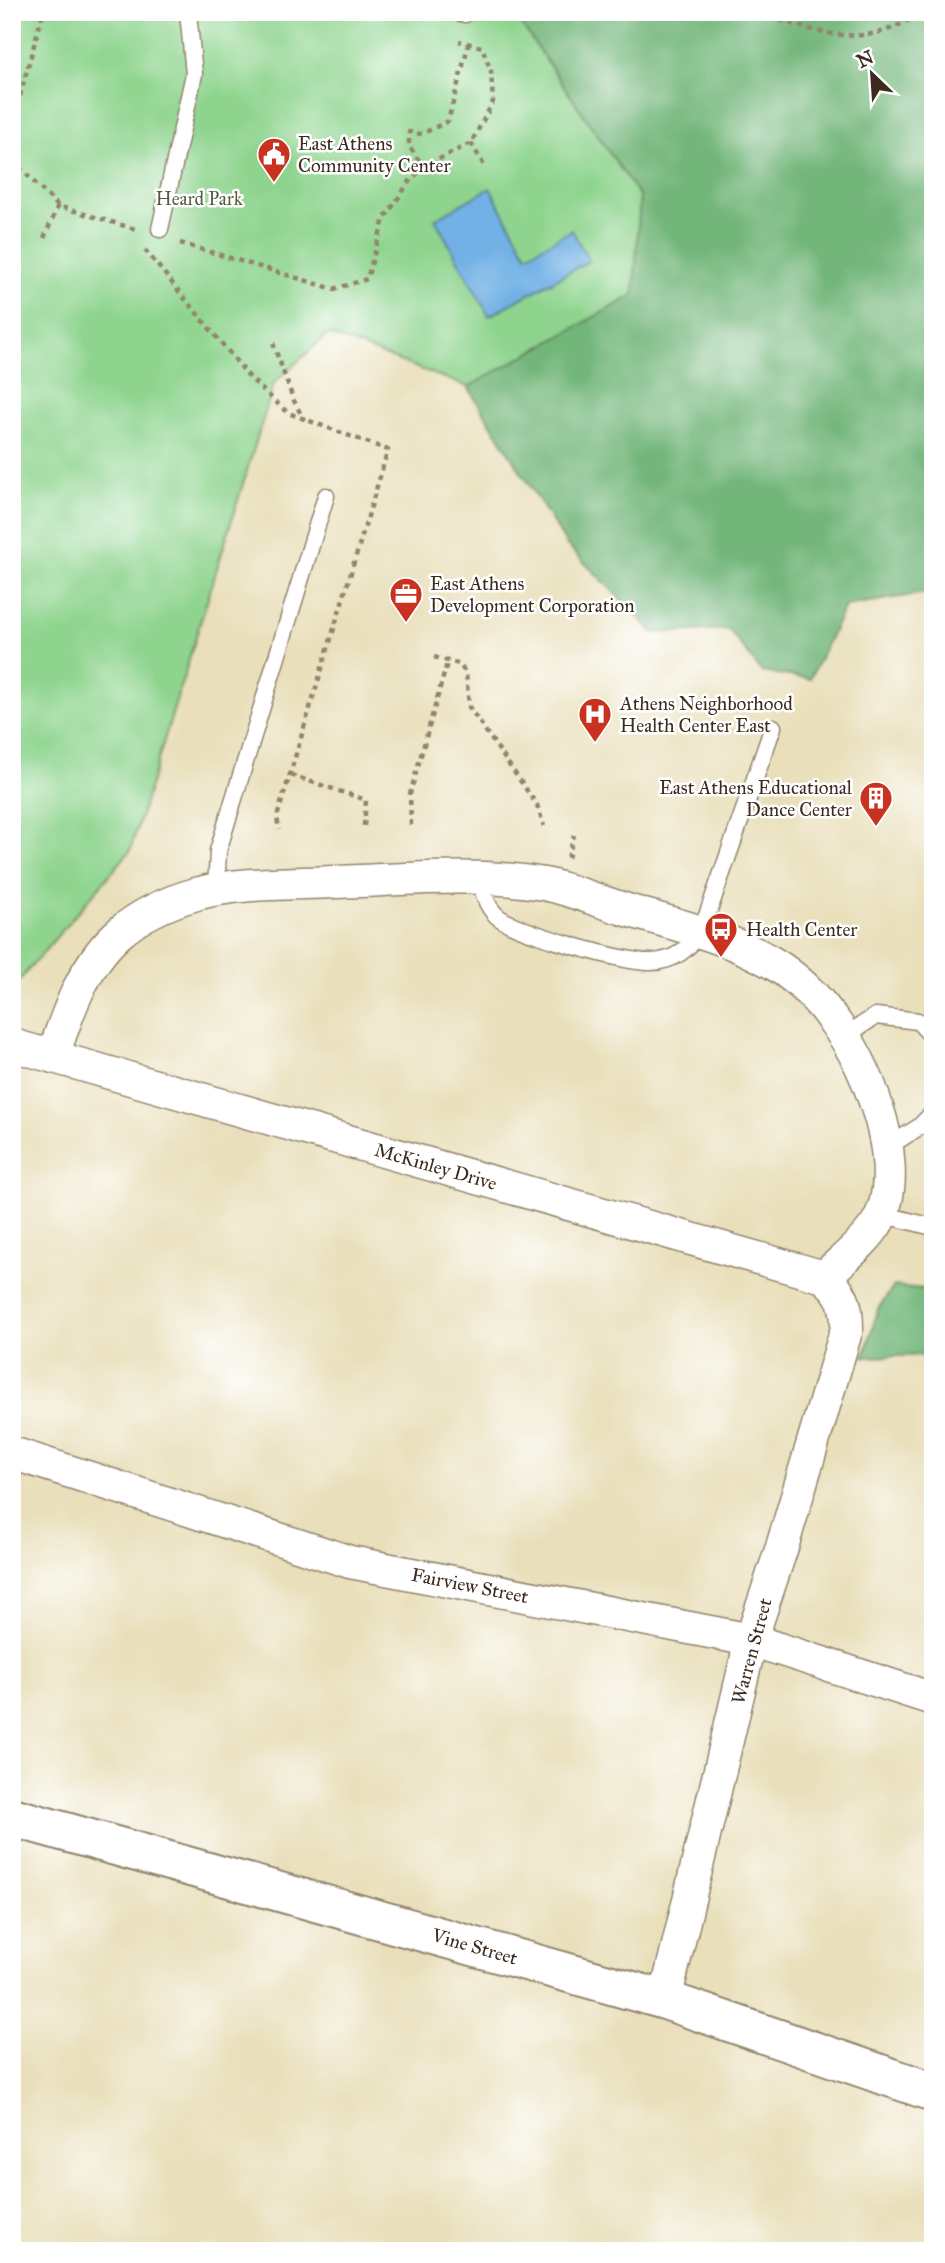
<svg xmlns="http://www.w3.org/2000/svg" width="945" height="2263" viewBox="0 0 945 2263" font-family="'IM FELL Great Primer',serif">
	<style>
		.green { fill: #8ed48e; stroke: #647f56; stroke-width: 2 }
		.forest { fill: #72b679; stroke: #56704c; stroke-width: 2 }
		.water { fill: #71b1e5; stroke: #566e82; stroke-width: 2 }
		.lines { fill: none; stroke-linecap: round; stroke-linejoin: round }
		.lane-casing { stroke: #92846c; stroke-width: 19 }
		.street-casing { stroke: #92846c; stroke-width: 35 }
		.secondary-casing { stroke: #92846c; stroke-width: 42 }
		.path { stroke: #92846c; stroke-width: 4.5; stroke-dasharray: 5 5; stroke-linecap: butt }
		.lane { stroke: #fff; stroke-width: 16 }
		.street { stroke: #fff; stroke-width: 32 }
		.secondary { stroke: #fff; stroke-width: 38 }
		.labels { text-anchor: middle; stroke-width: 5; stroke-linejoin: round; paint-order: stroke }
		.poi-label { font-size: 19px; fill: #3b2a1e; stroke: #fff; text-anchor: start }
		.park-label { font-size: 19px; fill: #545d40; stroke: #fff }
		.street-label { font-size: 19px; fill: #3b2a1e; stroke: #fff }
	</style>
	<rect width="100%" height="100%" fill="#fff"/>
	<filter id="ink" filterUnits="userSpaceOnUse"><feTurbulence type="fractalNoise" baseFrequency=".0143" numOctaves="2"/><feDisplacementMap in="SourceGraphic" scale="14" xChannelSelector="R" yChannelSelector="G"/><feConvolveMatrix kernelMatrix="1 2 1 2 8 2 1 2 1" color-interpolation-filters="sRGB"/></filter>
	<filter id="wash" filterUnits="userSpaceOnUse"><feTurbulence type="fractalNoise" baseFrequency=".00686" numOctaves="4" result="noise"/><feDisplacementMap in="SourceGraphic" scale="28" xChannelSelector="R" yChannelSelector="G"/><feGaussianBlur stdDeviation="1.57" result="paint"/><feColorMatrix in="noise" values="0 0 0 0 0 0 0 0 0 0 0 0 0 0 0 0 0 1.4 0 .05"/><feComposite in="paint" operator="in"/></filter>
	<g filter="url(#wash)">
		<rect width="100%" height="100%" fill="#e9dfba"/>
		<polygon class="green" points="12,12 513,12 640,197 634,295 468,387 328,334 274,383 130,851 12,989"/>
		<g class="forest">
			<polygon points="513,12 926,12 933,15 933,592 845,606 810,679 762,672 728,629 654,633 567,545 468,387 634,295 640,197"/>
			<polygon points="894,1286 933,1290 933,1355 864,1357 878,1309"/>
		</g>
		<polygon class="water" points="490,188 527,255 572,230 589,261 489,316 435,219"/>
	</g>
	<g filter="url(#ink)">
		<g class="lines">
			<defs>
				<g id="lane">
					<polyline points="458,12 465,14"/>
					<polyline points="160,229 194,74 188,12"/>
					<path d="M 481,877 C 483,892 485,905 497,916 C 513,931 629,964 652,962 C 675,961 687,949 701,933 L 773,727"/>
					<polyline points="216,891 218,851 326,496"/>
					<polyline points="843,1037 876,1016 918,1021 933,1038"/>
					<polyline points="886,1148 919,1127 933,1113"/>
					<polyline points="881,1214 933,1227"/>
				</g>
				<g id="street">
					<path d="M 12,1045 L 824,1277 C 843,1293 847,1304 847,1328 L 782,1547 L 751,1640 L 665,2000"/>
					<path d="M 53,1056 C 67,1014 83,966 117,935 C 139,915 168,902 196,894 C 239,882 289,884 334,882 C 404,880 473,872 544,884 C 570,889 598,901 624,909 C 673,924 726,936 771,962 C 821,991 859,1050 876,1104 C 888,1139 898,1193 875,1226 C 862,1245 841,1261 824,1277"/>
					<polyline points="12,1453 350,1562 751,1640 933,1699"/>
				</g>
				<polyline id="secondary" points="12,1817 665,2000 933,2092"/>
			</defs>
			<use href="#lane" class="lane-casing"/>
			<use href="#street" class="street-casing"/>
			<use href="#secondary" class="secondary-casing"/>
			<g class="path">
				<path d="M 751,12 C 815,29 861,55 921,12"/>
				<polyline points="12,125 43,12"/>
				<polyline points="471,143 485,167"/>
				<polyline points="12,160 58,206 135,229"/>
				<polyline points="425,169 409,146 409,132 422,134 448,121 469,43"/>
				<polyline points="44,238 58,206"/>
				<polyline points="180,243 334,289 367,279 384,219 412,178 433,162 471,143 493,102 491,71 482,47 459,41"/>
				<polyline points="145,250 251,379 288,413 388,450 277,817 279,830"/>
				<polyline points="273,343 293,399 304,420"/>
				<polyline points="434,657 459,664 466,673 469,707 537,805 544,826"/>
				<polyline points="291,775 366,800 364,826"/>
				<polyline points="411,825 410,794 448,660"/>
				<polyline points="568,858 574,835"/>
			</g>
			<use href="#lane" class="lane"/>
			<use href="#street" class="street"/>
			<use href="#secondary" class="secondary"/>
		</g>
	</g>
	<defs>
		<symbol id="civic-pin" viewBox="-11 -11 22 30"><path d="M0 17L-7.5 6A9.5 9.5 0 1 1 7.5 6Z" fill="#c8321e" stroke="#fff"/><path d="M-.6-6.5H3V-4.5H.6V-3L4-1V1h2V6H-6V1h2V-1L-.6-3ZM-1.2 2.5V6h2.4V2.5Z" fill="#fff"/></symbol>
		<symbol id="office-pin" viewBox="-11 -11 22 30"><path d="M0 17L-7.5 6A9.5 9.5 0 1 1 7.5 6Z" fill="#c8321e" stroke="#fff"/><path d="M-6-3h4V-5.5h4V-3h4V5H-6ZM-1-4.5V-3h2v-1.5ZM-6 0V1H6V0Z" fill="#fff"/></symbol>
		<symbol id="hospital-pin" viewBox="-11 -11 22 30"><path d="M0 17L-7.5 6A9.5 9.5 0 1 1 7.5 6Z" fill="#c8321e" stroke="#fff"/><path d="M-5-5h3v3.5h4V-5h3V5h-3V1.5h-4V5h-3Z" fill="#fff"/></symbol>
		<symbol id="building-pin" viewBox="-11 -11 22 30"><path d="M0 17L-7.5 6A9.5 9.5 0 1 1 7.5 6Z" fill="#c8321e" stroke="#fff"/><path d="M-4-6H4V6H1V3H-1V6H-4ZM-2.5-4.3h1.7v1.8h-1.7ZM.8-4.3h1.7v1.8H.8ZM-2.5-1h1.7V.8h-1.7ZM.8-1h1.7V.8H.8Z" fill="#fff"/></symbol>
		<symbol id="bus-pin" viewBox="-11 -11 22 30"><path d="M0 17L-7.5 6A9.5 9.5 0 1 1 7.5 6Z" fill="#c8321e" stroke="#fff"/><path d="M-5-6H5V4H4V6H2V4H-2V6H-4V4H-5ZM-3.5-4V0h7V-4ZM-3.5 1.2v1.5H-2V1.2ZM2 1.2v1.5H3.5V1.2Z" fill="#fff"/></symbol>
	</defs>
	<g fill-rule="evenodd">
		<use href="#civic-pin" x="255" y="135" width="38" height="52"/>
		<use href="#office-pin" x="387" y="575" width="38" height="52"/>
		<use href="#hospital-pin" x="576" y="695" width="38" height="52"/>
		<use href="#building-pin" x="857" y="779" width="38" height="52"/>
		<use href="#bus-pin" x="702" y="910" width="38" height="52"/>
	</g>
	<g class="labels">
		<g class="poi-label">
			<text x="298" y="150">East Athens<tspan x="298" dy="22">Community Center</tspan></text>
			<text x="430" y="590">East Athens<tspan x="430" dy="22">Development Corporation</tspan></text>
			<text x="620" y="710">Athens Neighborhood<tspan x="620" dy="22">Health Center East</tspan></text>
			<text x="852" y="794" text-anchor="end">East Athens Educational<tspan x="852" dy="22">Dance Center</tspan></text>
			<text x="746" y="936">Health Center</text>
		</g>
		<g class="park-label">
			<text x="199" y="205">Heard Park</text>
		</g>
		<g class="street-label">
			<text transform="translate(436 1166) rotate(16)" y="7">McKinley Drive</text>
			<text transform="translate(470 1585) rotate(11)" y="7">Fairview Street</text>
			<text transform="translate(751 1651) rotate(-75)" y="7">Warren Street</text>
			<text transform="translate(475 1946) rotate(16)" y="7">Vine Street</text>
		</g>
	</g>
	<rect width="945" height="2263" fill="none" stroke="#fff" stroke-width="42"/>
	<g transform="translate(872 74) rotate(335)" stroke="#ffffff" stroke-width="5" paint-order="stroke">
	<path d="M0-5L12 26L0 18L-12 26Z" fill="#3b2a1e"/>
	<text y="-10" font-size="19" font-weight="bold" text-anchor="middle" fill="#3b2a1e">N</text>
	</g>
</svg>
